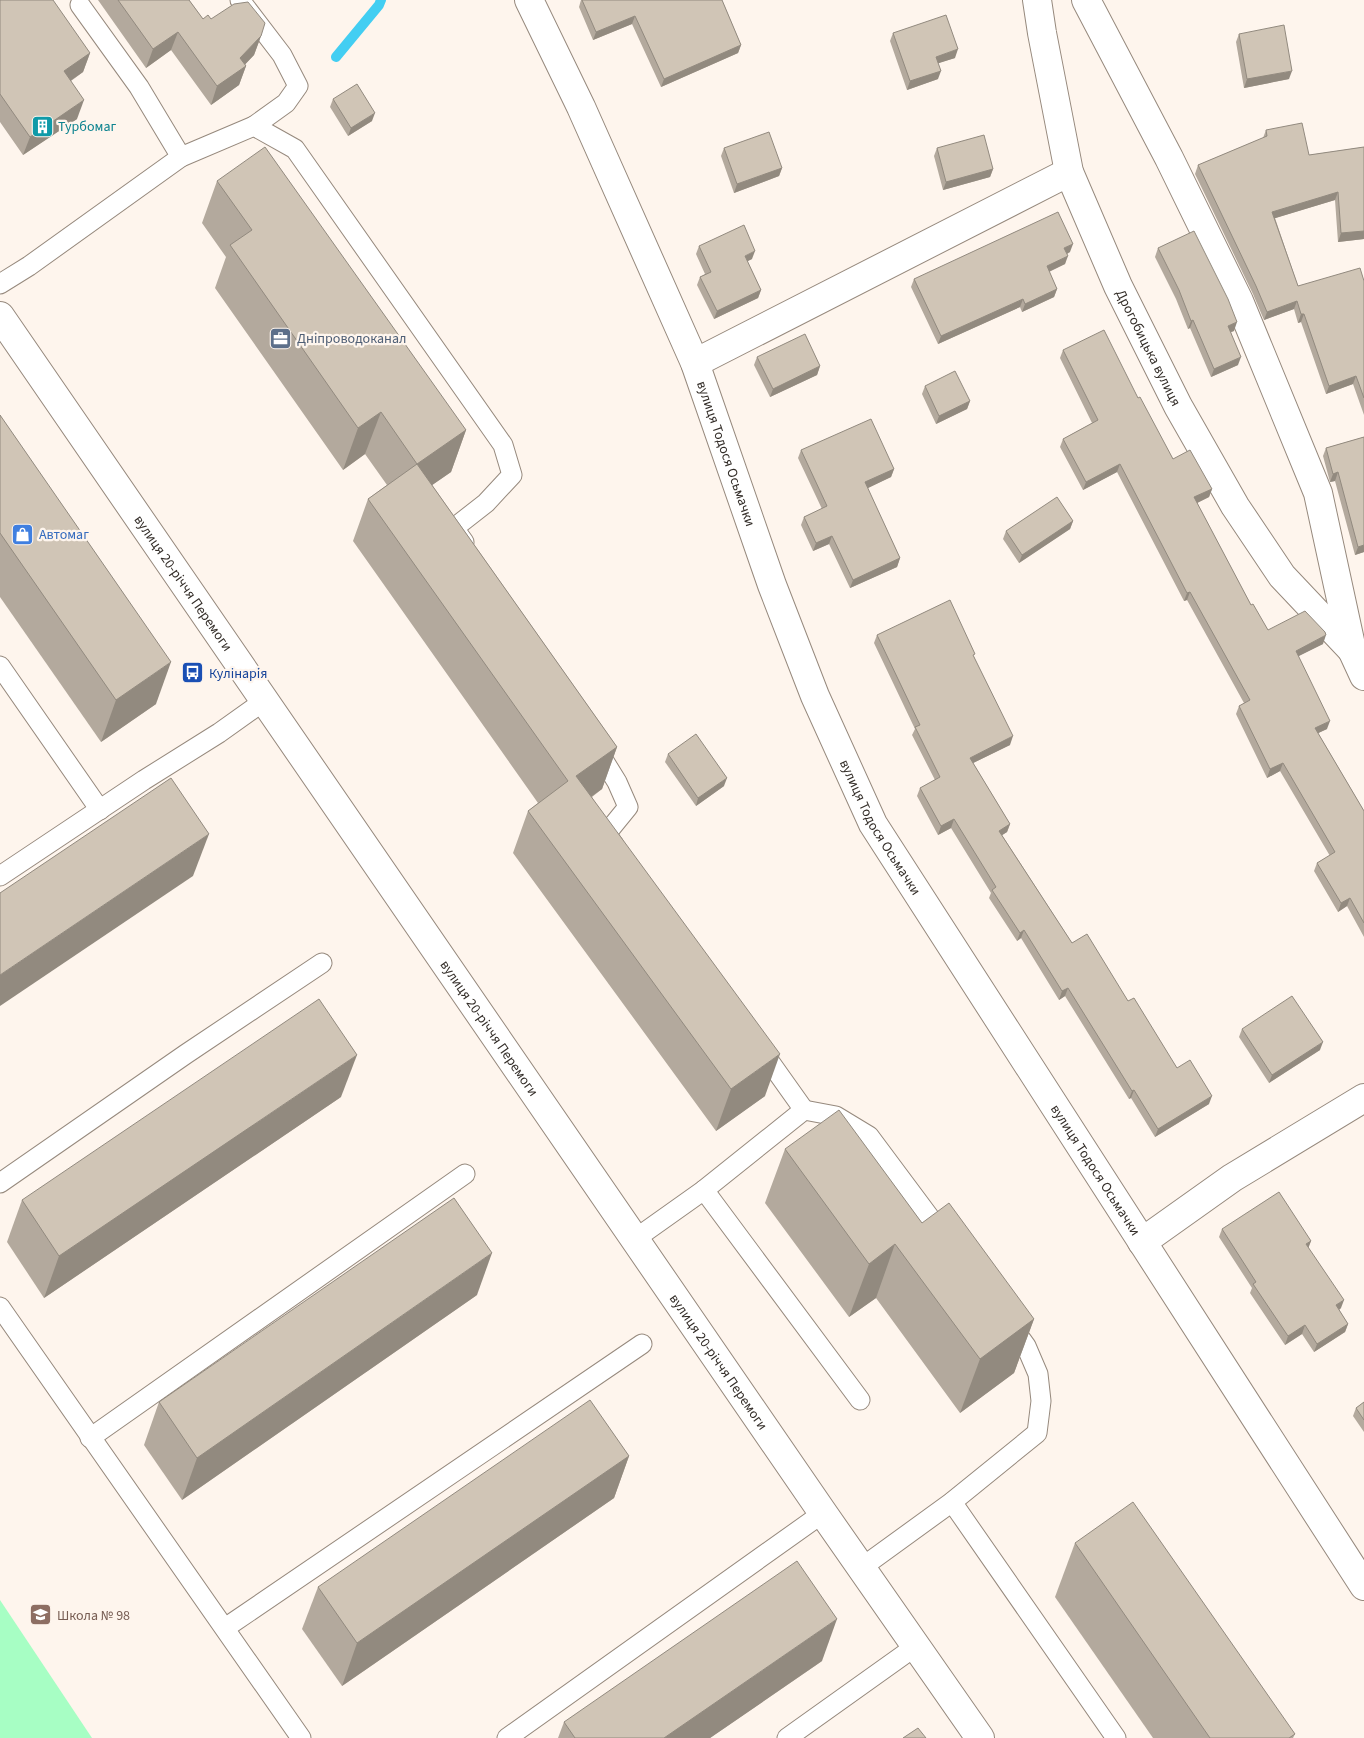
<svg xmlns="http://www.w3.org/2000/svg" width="1364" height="1738" viewBox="0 0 1364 1738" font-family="'Source Sans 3',sans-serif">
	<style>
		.green { fill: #a7fec4 }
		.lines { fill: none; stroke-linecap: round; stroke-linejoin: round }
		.stream { stroke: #43cef2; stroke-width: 10 }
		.service-casing { stroke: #96897d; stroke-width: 21 }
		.minor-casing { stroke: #96897d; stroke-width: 30 }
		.tertiary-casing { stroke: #96897d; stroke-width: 30 }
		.service { stroke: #fff; stroke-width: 19 }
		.minor { stroke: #fff; stroke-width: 28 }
		.tertiary { stroke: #fff; stroke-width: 28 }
		.wall { fill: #b3a99d }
		.shaded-wall { fill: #928a7f }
		.building { fill: #d0c5b6; stroke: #928a7f }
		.labels { text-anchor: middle; stroke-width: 4.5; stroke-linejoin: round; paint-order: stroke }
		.culture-label { font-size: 14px; fill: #0d838f; stroke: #fef5ed; text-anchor: start }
		.service-label { font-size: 14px; fill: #4e5e75; stroke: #fef5ed; text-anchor: start }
		.street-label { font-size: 14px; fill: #342e29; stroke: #fef5ed }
		.shop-label { font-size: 14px; fill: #366cbe; stroke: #fef5ed; text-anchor: start }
		.transit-label { font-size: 14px; fill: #164399; stroke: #fef5ed; text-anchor: start }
		.education-label { font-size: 14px; fill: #785e54; stroke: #fef5ed; text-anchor: start }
	</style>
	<rect width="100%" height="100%" fill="#fef5ed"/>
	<polygon class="green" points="0,1600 92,1738 0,1738"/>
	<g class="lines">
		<polyline class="stream" points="336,57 379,5 381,0"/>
		<defs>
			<g id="service">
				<polyline points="240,0 282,55 298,86 286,103 254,126"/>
				<polyline points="80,5 139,87 181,157"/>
				<polyline points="0,284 29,266 181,157 254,126 295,149 503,445 512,475 486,503 454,528 464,542"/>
				<polyline points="0,666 100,810"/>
				<polyline points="596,748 617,782 628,807 606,834 614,845"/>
				<polyline points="0,876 144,780 219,733 264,701"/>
				<polyline points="804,1110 836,1116 869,1136 945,1238"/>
				<polyline points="0,1183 186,1054 322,963"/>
				<polyline points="704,1190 860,1400"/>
				<polyline points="635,1239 704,1190 804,1110 760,1048"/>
				<polyline points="0,1307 301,1738"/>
				<polyline points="90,1438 465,1174"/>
				<polyline points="952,1502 1116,1738"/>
				<polyline points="861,1568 952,1502 1037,1433 1041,1401 1038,1374 1026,1346 1010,1324"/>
				<polyline points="225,1628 642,1344"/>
				<polyline points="507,1738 823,1513"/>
				<polyline points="787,1738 916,1646"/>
			</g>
			<g id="minor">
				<path id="s1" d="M 529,0 L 581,107 L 695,363 L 772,585 L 815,696 L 873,824 L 1364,1586"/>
				<path id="s2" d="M 1037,0 L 1042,33 L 1069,172 L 1118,286 L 1178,406 L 1235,506 L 1282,576 L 1351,649"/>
				<polyline points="1086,0 1169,158 1239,301 1318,493 1352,650 1364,676"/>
				<polyline points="695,363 1069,172"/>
				<polyline points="1142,1242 1232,1178 1364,1098"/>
			</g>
			<g id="tertiary">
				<path id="s3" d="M 0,316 L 823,1513 L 980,1738"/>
			</g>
		</defs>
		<use href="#service" class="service-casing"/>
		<use href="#minor" class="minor-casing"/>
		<use href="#tertiary" class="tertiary-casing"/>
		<use href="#service" class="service"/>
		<use href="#minor" class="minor"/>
		<use href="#tertiary" class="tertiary"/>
	</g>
	<g class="wall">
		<polygon points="0,0 90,53 83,72 71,81 77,119 23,155 0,122"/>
		<polygon points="98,0 189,0 203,19 211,19 261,36 254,55 245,64 246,66 239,85 211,105 171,50 146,68"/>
		<polygon points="581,0 722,0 741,45 738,53 661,87 632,24 593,40 579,7"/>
		<polygon points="893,33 955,58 938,63 938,79 907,90 890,41"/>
		<polygon points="1239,34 1289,79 1244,88 1236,42"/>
		<polygon points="333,99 372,121 348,136 330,107"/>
		<polygon points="1266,130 1309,155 1364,147 1364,239 1338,242 1335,200 1275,218 1298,286 1364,281 1364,415 1353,384 1326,394 1301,322 1298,323 1294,309 1264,320 1253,294 1195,174 1198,165 1263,138"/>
		<polygon points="724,148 782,168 779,176 734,193 721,156"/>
		<polygon points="937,148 993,169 990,177 943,190 934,156"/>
		<polygon points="217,181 466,430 451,472 432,485 617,747 602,789 592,797 765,1096 716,1131 513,853 528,811 538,803 353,541 368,499 387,485 365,454 343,470 215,288 226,257 202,223"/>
		<polygon points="699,246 752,259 747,261 761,290 758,298 714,319 697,285 700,277 705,274 696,254"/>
		<polygon points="1158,248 1234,331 1231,332 1238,365 1211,377 1190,328 1188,329 1176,299 1155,257"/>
		<polygon points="1070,252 1067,254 1065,264 1049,272 1057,289 1054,297 1022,312 1020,307 938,344 911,287 914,279"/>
		<polygon points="1063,350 1138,398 1173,459 1212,489 1209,497 1197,503 1251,605 1268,630 1323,644 1298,656 1327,729 1318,733 1364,811 1364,937 1347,906 1338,912 1314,871 1317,863 1330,856 1280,771 1267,778 1236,714 1239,706 1244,703 1187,600 1184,601 1117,472 1083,490 1060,447 1063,439 1092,423 1060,358"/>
		<polygon points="757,357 820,366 817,375 770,397 754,365"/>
		<polygon points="925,386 970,401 967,409 936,424 922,394"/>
		<polygon points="0,415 156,704 101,742 0,597"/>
		<polygon points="1364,437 1364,552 1355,555 1335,481 1330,482 1323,456 1326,448"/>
		<polygon points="801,450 894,469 891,477 867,488 900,558 897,567 850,588 829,544 813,551 801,525 804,517 822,509 798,458"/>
		<polygon points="1073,521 1070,529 1019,563 1003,539 1006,531"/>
		<polygon points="877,635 974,657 1010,745 973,763 1010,824 1007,832 1002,835 1072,943 1128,1001 1177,1068 1209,1104 1155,1137 1131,1098 1129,1099 1065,996 1059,1000 1021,938 1017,941 989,898 991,893 951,828 938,835 917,796 920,788 935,780 912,735 915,729 874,643"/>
		<polygon points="668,754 724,786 696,806 665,762"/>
		<polygon points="1242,1029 1320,1050 1269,1083 1239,1037"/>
		<polygon points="341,1097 44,1298 7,1242 22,1200"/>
		<polygon points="785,1149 922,1223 1034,1319 1014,1373 960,1413 876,1298 849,1317 765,1203"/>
		<polygon points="1222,1229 1311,1241 1308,1247 1341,1308 1339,1310 1348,1324 1345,1332 1314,1352 1302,1334 1285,1345 1250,1293 1252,1288 1219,1237"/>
		<polygon points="477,1295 182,1500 144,1445 159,1402"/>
		<polygon points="1364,1402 1364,1432 1353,1416 1356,1408"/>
		<polygon points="629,1456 614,1498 342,1686 302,1629 318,1587"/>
		<polygon points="1075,1543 1295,1734 1293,1738 1153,1738 1055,1597"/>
		<polygon points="822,1661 710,1738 558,1738 564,1722"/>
	</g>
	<g class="shaded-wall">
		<polygon points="635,16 632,24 593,40 596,32"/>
		<polygon points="178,32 171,50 146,68 153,49"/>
		<polygon points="261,36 254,55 239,71 246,66 239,85 211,105 217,86 240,58"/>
		<polygon points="741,45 738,53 661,87 664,79"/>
		<polygon points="958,49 955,58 933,65 936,57"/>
		<polygon points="90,53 83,72 57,90 64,71"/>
		<polygon points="941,71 938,79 907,90 910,81"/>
		<polygon points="1292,71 1289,79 1244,88 1247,79"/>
		<polygon points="84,100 77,119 23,155 30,137"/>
		<polygon points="375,113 372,121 348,136 351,128"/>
		<polygon points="782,168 779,176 734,193 737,184"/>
		<polygon points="993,169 990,177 943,190 946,182"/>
		<polygon points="1338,192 1335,200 1269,220 1272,212"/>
		<polygon points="1364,231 1364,239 1338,242 1341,233"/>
		<polygon points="1073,244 1070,252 1061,257 1064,248"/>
		<polygon points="755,251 752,259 742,264 745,256"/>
		<polygon points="1068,256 1065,264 1044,274 1047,266"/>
		<polygon points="1057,289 1054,297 1022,312 1025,304"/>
		<polygon points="761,290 758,298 714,319 717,311"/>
		<polygon points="1023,299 1020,307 938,344 941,336"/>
		<polygon points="1297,301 1294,309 1264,320 1267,312"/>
		<polygon points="1301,314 1304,314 1301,322 1298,323"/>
		<polygon points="1193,320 1190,328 1188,329 1191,321"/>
		<polygon points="1237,322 1234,331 1225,334 1228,326"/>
		<polygon points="1241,357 1238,365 1211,377 1214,369"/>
		<polygon points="820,366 817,375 770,397 773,389"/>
		<polygon points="1356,376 1353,384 1326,394 1329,386"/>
		<polygon points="970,401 967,409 936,424 939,416"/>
		<polygon points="381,412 365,454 343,470 358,428"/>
		<polygon points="466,430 451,472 402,506 417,464"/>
		<polygon points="1120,464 1117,472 1083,490 1086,482"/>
		<polygon points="894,469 891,477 862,491 865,482"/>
		<polygon points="1338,472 1335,481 1330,482 1333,474"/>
		<polygon points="1212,489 1209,497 1191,506 1194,497"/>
		<polygon points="1073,521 1070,529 1019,563 1022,555"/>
		<polygon points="832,536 829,544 813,551 816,543"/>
		<polygon points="1364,545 1364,552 1355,555 1358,547"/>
		<polygon points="900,558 897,567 850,588 853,580"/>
		<polygon points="1190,592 1187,600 1184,601 1187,593"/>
		<polygon points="1326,635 1323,644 1293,659 1296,651"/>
		<polygon points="171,662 156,704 101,742 116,700"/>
		<polygon points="1330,721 1327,729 1312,736 1315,728"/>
		<polygon points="1013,736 1010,745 967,766 970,758"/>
		<polygon points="617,747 602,789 561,818 576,776"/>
		<polygon points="1283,763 1280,771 1267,778 1270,769"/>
		<polygon points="727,778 724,786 696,806 698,798"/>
		<polygon points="954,819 951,828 938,835 941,826"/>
		<polygon points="1010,824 1007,832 996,839 999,831"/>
		<polygon points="209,834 193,876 0,1006 0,975"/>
		<polygon points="1350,898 1347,906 1338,912 1341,903"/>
		<polygon points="1024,930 1021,938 1017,941 1020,933"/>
		<polygon points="1068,988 1065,996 1059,1000 1062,991"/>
		<polygon points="1323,1042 1320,1050 1269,1083 1272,1075"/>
		<polygon points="780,1054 765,1096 716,1131 731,1089"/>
		<polygon points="357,1055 341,1097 44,1298 59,1256"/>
		<polygon points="1134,1090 1131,1098 1129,1099 1132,1091"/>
		<polygon points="1212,1096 1209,1104 1155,1137 1158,1129"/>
		<polygon points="1311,1241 1308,1249 1306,1244"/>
		<polygon points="895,1244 876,1298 849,1317 869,1264"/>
		<polygon points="492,1253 477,1295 182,1500 197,1458"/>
		<polygon points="1344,1300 1341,1308 1333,1314 1336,1305"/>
		<polygon points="1034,1319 1014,1373 960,1413 980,1359"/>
		<polygon points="1348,1324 1345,1332 1314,1352 1317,1344"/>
		<polygon points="1305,1325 1302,1334 1285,1345 1288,1336"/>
		<polygon points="629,1456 614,1498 342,1686 357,1643"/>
		<polygon points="837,1619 822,1661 710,1738 664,1738"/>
	</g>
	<g class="building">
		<polygon points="0,0 53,0 90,53 64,71 84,100 30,137 0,94"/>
		<polygon points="118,0 189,0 203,19 208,15 211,19 234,4 248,2 265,23 261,36 240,58 246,66 217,86 178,32 153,49"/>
		<polygon points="582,0 722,0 741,45 664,79 635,16 596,32"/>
		<polygon points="946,15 958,49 936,57 941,71 910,81 893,33"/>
		<polygon points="1284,25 1292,71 1247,79 1239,34"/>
		<polygon points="357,84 375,113 351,128 333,99"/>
		<polygon points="1302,123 1309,155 1364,147 1364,231 1341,233 1338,192 1272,212 1298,286 1360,268 1364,281 1364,398 1356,376 1329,386 1304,314 1301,314 1297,301 1267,312 1256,286 1198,165 1267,136 1266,130"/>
		<polygon points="769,132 782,168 737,184 724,148"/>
		<polygon points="984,135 993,169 946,182 937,148"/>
		<polygon points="265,147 466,430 417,464 381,412 358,428 230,245 252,230 217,181"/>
		<polygon points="1058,212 1073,244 1064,248 1068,256 1047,266 1057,289 1025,304 1023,299 941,336 914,279"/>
		<polygon points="744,225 755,251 745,256 761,290 717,311 700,277 711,272 699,246"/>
		<polygon points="1194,231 1228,299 1237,322 1228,326 1241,357 1214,369 1193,320 1191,321 1179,290 1158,248"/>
		<polygon points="1104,330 1138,398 1140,397 1173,459 1190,450 1212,489 1194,497 1251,605 1253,604 1268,630 1305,611 1325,632 1326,635 1296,651 1330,721 1315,728 1364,811 1364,923 1350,898 1341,903 1317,863 1335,852 1283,763 1270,769 1239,706 1250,700 1190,592 1187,593 1120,464 1086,482 1063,439 1098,420 1063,350"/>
		<polygon points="805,334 820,366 773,389 757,357"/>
		<polygon points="955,371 970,401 939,416 925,386"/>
		<polygon points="0,415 171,662 116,700 0,533"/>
		<polygon points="871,419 894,469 865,482 900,558 853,580 832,536 816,543 804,517 827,506 801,450"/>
		<polygon points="1364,437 1364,545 1358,547 1338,472 1333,474 1326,448"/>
		<polygon points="417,464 617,747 576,776 780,1054 731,1089 528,811 568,781 368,499"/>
		<polygon points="1057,497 1073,521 1022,555 1006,531"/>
		<polygon points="950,600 975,654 973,655 1013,736 970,758 1010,824 999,831 1072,943 1087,934 1128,1001 1134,998 1177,1068 1190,1060 1212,1096 1158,1129 1134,1090 1132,1091 1068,988 1062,991 1024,930 1020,933 992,890 996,887 954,819 941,826 920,788 940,777 915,727 920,725 877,635"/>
		<polygon points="696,734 727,778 698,798 668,754"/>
		<polygon points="171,778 209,834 0,975 0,893"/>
		<polygon points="1292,996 1323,1042 1272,1075 1242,1029"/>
		<polygon points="319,999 357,1055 59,1256 22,1200"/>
		<polygon points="839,1110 922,1223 949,1203 1034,1319 980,1359 895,1244 869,1264 785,1149"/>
		<polygon points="1279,1192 1311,1241 1306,1244 1344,1300 1336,1305 1348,1324 1317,1344 1305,1325 1288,1336 1253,1284 1256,1282 1222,1229"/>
		<polygon points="454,1198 492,1253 197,1458 159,1402"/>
		<polygon points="590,1400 629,1456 357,1643 318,1587"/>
		<polygon points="1364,1402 1364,1420 1356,1408"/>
		<polygon points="1133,1502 1295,1734 1289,1738 1210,1738 1075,1543"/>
		<polygon points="797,1561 837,1619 664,1738 575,1738 564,1722"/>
		<polygon points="918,1728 926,1738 903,1738"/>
	</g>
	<defs>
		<symbol id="building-square" viewBox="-11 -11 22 22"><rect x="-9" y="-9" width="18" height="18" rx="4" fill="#0f9aa8" stroke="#fef5ed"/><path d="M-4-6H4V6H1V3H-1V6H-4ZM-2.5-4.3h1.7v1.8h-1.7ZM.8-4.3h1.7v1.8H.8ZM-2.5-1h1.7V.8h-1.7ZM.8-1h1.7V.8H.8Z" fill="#fff"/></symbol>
		<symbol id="office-square" viewBox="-11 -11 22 22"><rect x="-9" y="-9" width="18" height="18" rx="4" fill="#5c6f8a" stroke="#fef5ed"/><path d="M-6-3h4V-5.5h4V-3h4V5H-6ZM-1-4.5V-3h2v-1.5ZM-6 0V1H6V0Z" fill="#fff"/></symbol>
		<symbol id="shop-square" viewBox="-11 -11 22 22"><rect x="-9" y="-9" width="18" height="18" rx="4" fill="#3f7fe0" stroke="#fef5ed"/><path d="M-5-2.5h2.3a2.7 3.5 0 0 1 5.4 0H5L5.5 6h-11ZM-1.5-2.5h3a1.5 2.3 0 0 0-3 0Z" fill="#fff"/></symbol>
		<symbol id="bus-square" viewBox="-11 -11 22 22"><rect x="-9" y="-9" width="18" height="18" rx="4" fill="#1a4fb4" stroke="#fef5ed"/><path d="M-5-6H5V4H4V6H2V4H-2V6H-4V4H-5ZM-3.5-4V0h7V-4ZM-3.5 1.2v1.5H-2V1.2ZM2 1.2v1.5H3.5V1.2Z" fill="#fff"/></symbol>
		<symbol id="school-square" viewBox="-11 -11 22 22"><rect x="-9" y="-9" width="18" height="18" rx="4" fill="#8d6e63" stroke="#fef5ed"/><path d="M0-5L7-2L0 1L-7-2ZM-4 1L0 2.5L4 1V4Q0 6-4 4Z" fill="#fff"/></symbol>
	</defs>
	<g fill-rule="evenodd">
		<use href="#building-square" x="30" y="114" width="25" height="25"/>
		<use href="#office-square" x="268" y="326" width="25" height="25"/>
		<use href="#shop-square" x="10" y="522" width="25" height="25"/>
		<use href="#bus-square" x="180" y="660" width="25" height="25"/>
		<use href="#school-square" x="28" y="1602" width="25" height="25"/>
	</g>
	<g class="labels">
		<g class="culture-label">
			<text x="58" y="131">Турбомаг</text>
		</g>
		<g class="service-label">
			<text x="297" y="343">Дніпроводоканал</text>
		</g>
		<g class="street-label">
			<text dy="5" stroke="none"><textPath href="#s2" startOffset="368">Дрогобицька вулиця</textPath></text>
			<text dy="5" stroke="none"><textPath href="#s1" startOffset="495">вулиця Тодося Осьмачки</textPath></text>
			<text dy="5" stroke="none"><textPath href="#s3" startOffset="324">вулиця 20-річчя Перемоги</textPath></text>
			<text dy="5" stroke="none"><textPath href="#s1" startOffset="900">вулиця Тодося Осьмачки</textPath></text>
			<text dy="5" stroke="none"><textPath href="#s3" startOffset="864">вулиця 20-річчя Перемоги</textPath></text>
			<text dy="5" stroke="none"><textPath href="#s1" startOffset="1305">вулиця Тодося Осьмачки</textPath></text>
			<text dy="5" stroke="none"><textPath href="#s3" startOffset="1269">вулиця 20-річчя Перемоги</textPath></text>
		</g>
		<g class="shop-label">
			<text x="39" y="539">Автомаг</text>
		</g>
		<g class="transit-label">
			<text x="209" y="678">Кулінарія</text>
		</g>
		<g class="education-label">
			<text x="57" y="1620">Школа № 98</text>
		</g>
	</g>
</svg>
